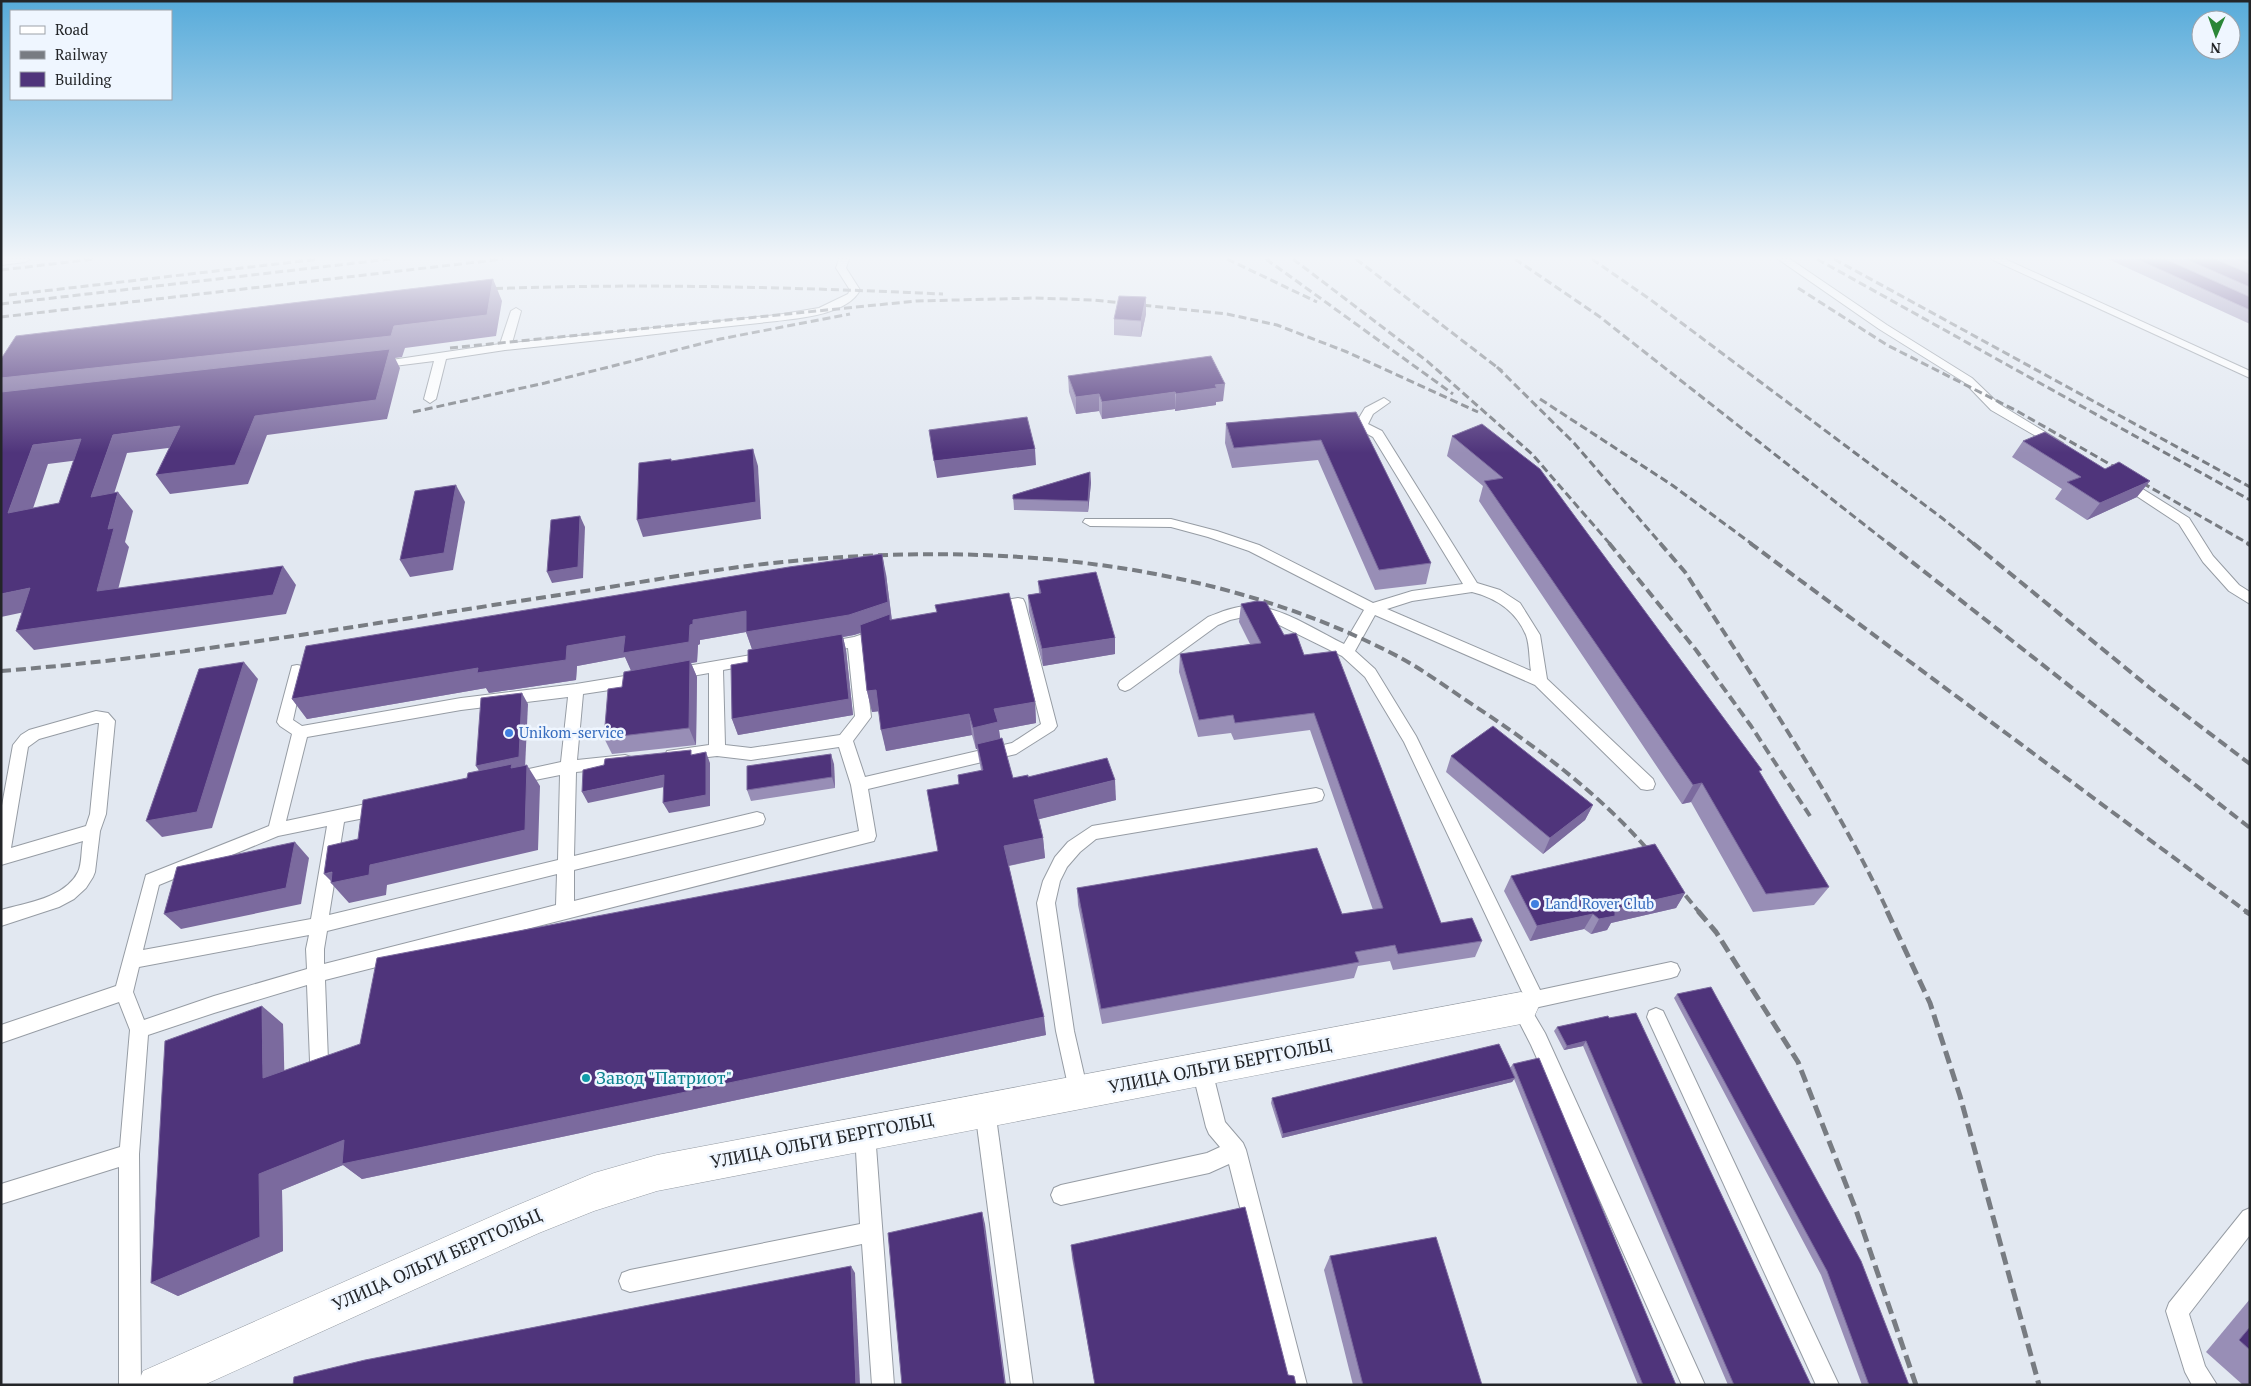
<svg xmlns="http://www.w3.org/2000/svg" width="2251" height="1386" viewBox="0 0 2251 1386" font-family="'PT Serif',serif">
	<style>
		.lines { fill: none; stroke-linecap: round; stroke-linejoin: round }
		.lane-casing { stroke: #969ca4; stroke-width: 2 }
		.street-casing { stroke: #969ca4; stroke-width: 1 }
		.lane { fill: #fff; fill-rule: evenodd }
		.street { fill: #fff; fill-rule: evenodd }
		.rail-far2 { stroke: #787c82; stroke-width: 3; stroke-dasharray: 8 4; stroke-linecap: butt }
		.rail-far1 { stroke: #787c82; stroke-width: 4; stroke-dasharray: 10 5; stroke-linecap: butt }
		.rail { stroke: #787c82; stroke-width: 5; stroke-dasharray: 13 6; stroke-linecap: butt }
		.wall { fill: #988eb6 }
		.shaded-wall { fill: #7b6a9e }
		.building { fill: #4f347b; stroke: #7b6a9e; fill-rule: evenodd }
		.shop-dot { fill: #3f7fe0; stroke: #eff6ff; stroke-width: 2 }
		.culture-dot { fill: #0f9aa8; stroke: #eff6ff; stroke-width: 2 }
		.labels { text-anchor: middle; stroke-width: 5; stroke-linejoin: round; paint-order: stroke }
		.shop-label { font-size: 15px; fill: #366cbe; stroke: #eff6ff; text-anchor: start }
		.near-street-label { font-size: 18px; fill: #232528; stroke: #eff6ff }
		.near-culture-label { font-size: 18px; fill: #0d838f; stroke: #eff6ff; text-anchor: start }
	</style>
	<rect width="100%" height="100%" fill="#e2e8f1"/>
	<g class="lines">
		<defs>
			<g id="lane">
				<polygon points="1,259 30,259 25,262 1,265"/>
				<path d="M 839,259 L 849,259 L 846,268 L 860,290 C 848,314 801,318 777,321 L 505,350 L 446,359 L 436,399 L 430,403 L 424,399 L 434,361 L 378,368 L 372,365 L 378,362 L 500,344 L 511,311 L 516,308 L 521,311 L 512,343 L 777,315 L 819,308 L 848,294 L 850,290 L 836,268 Z"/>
				<polygon points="1778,259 1790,259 1887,325 1972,378 1999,404 2063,443 2061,446 2053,446 1991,410 1964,382 1879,329"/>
				<polygon points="1991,259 2005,259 2250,371 2250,378"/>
				<path d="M 1384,398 L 1390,402 L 1373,414 L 1368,424 L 1382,431 L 1477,583 L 1500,590 L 1520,603 L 1540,635 L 1547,679 L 1653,779 L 1655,784 L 1653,789 L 1647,790 L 1641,789 L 1535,685 L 1375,615 L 1355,651 L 1375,669 L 1416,736 L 1540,990 L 1671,962 L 1677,964 L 1680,970 L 1677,976 L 1671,978 L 1539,1007 L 1532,1011 L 1545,1033 L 1705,1385 L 1682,1385 L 1531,1045 L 1512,1008 L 1515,1002 L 1524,996 L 1404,742 L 1365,677 L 1342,656 L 1265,618 L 1248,616 L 1230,620 L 1218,625 L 1130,689 L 1125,691 L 1120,689 L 1118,685 L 1120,681 L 1208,617 C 1221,612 1235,606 1249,606 C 1279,605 1317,631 1344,644 L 1364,610 L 1249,551 L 1208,537 L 1171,527 L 1090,526 L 1083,522 L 1085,519 L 1171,519 L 1217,531 L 1259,545 L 1373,603 L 1412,591 L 1463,584 L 1373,437 L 1360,430 L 1344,431 L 1338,427 L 1344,423 L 1356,423 L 1365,408 ZM 1472,592 C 1496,598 1516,611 1526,635 C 1530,646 1529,660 1531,671 L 1387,609 L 1412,601 Z"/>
				<polygon points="2125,478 2189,518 2213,556 2239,585 2250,592 2250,604 2229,591 2203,562 2179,524 2120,485 2119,482 2120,479"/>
				<path d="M 1018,598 L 1023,599 L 1025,603 L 1057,726 L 1054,730 L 1016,754 L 868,789 L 876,836 L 874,841 L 325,980 L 328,1061 L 326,1067 L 319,1070 L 312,1067 L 310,1061 L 307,985 L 214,1013 L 148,1035 L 139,1154 L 141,1385 L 119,1385 L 119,1167 L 1,1204 L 1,1184 L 120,1147 L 130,1030 L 119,1002 L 1,1043 L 1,1025 L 116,986 L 146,875 L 269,826 L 292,734 L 280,726 L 277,722 L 292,666 L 297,665 L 302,666 L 304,670 L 293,720 L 302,726 L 461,698 L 576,684 L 643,673 L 648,675 L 650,679 L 648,683 L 643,685 L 583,694 L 577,760 L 625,755 L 631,757 L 633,761 L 631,765 L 625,767 L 576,772 L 574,856 L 757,812 L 763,814 L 765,819 L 763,824 L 757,826 L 574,870 L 574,901 L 859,831 L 851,785 L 839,747 L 751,760 L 717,756 L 673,761 L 667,759 L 665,755 L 667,751 L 709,745 L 709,673 L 675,679 L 670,677 L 668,673 L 670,669 L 768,652 L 773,653 L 775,657 L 773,661 L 723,670 L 725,745 L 751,748 L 840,735 L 855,716 L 848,648 L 826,652 L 821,651 L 819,647 L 821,643 L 854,637 L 881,628 L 886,629 L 888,633 L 886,637 L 863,645 L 871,717 L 853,741 L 865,777 L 1012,743 L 1041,724 L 1012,609 L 993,612 L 988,611 L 986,607 L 988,603 ZM 568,697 L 561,762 L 515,772 L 509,774 L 507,778 L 509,782 L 515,784 L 560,775 L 558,860 L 329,915 L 344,822 L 380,815 L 386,813 L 388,808 L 386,803 L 380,801 L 286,821 L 307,737 L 461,710 ZM 327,826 L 311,919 L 143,950 L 159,885 L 278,836 ZM 557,874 L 556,905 L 324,964 L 324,949 L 327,931 ZM 309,935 L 306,949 L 307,969 L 214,996 L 144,1020 L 133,992 L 139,967 Z"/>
				<path d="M 96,711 L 108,713 L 115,721 L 106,814 L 100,831 L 95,872 L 93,877 L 86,888 L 74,899 L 59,907 L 1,926 L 1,910 C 26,903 65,898 78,872 C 82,864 81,850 83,841 L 1,865 L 1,811 L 13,745 L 21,735 L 29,730 ZM 96,723 L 99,723 L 90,814 L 86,826 L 11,848 L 28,747 L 39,739 Z"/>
				<polygon points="1316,788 1322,790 1324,795 1322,800 1316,802 1096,839 1080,852 1067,867 1060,881 1055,903 1074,1031 1088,1092 1085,1099 1078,1101 1071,1099 1056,1031 1037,903 1043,881 1055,857 1068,842 1092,826"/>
				<polygon points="1656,1008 1663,1011 1839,1385 1816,1385 1647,1017 1649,1011"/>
				<polygon points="1202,1061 1209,1064 1212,1070 1225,1122 1243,1143 1246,1150 1307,1385 1285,1385 1229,1164 1209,1173 1061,1205 1054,1202 1051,1195 1054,1188 1061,1185 1207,1153 1220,1147 1209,1134 1206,1127 1192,1070 1195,1064"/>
				<polygon points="985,1100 992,1103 995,1110 1033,1385 1011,1385 975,1110 978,1103"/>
				<polygon points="865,1123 872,1126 875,1133 894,1385 872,1385 862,1244 630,1292 622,1289 619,1281 622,1273 630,1270 860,1224 855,1133 858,1126"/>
				<polygon points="2250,1208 2250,1235 2189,1314 2205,1366 2217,1385 2192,1385 2185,1372 2166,1311 2169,1303 2243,1211"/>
			</g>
			<polygon id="street" points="1521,992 1533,997 1538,1008 1533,1019 1521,1024 657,1191 594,1211 539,1233 204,1385 137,1385 143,1371 513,1207 594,1173 657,1155"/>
		</defs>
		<use href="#lane" class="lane-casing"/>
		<use href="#street" class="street-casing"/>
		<use href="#lane" class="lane"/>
		<use href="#street" class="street"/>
		<g class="rail-far2">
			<polyline points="1227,259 1317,302"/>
			<polyline points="1266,259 1453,394"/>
			<polyline points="1293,259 1427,361 1532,454 1610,544"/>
			<polyline points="1356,259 1502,371"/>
			<polyline points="1515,259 1600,317 1889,544"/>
			<polyline points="1592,259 1651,300 1942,518 1974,544"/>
			<polyline points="1817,259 2250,500"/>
			<polyline points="1834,259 2250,487"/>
			<polyline points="1,270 94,259"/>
			<polyline points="1798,288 1887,345 2017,411 2249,544"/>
			<path d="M 483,289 C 637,283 790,287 943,294"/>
			<polyline points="9,295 319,259"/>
			<polyline points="1,304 390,259"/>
			<polyline points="1,317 503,259"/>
			<polyline points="450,348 916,301 1035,298 1093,300 1227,314 1277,325 1347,352 1478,412"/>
			<polyline points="1497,367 1574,443 1661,544"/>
			<polyline points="1540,399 1672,485 1752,544"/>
			<polyline points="413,412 545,383 720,339 850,314"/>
		</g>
		<g class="rail-far1">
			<polyline points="1609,543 1696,650 1751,726 1810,816"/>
			<path d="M 1660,543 L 1685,572 C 1756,683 1832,792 1888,912"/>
			<polyline points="1750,543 2247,912"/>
			<polyline points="1888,543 2250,828"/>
			<polyline points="1973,543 2150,688 2250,764"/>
			<polyline points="2247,543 2250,545"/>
			<path d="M 1,671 C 190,656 378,622 566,594 C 638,583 711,569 783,562 C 992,541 1212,559 1399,657 C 1425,671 1449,689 1473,705 C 1536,746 1606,799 1654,857"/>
			<polyline points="1676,884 1699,912"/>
		</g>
		<g class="rail">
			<polyline points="1698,911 1716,932 1798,1062 1856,1210 1916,1385"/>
			<polyline points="1887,911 1930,1003 1960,1096 2039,1385"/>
			<polyline points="2245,911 2250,914"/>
		</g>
	</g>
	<g class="wall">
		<polygon points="2108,259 2250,259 2250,324"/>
		<polygon points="1146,297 1146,314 1141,337 1114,335 1114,319"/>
		<polygon points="1068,376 1223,401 1216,402 1216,405 1175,411 1175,409 1102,419 1099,411 1076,414 1069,392"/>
		<polygon points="1356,412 1431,563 1426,584 1375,590 1318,460 1232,468 1225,443 1226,423"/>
		<polygon points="1482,424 1760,773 1829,887 1814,905 1753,912 1691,802 1682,804 1479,501 1483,486 1447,456 1452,436"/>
		<polygon points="2023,441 2137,497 2087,520 2055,499 2062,489 2012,457"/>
		<polygon points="1090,472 1091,483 1088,512 1014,510 1013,495"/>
		<polygon points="886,574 892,620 1035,702 1036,723 999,730 1000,738 1013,778 1028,777 1116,800 1039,819 1043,838 1045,858 1009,866 1046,1035 362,1179 343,1165 282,1190 283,1251 178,1296 151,1283 283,1024 284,1071 938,851 959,784 981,770 977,749 976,749 972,735 886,751 879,711 872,712 867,691 861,633 854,635 843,637 846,650 853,715 738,735 732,719 752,649 746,632 700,640 700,644 698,645 697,662 691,663 697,677 696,745 612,754 604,738 622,687 631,670 625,657 577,666 576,680 489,693 486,688 307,719 292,699"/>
		<polygon points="1038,581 1115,654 1043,666 1029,612 1028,595 1039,593"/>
		<polygon points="1241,604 1284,635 1304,655 1441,923 1482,941 1475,957 1393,970 1390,961 1358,966 1354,978 1102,1024 1078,905 1077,888 1342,914 1373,910 1310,730 1234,740 1231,733 1198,737 1179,672 1180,654 1250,644 1239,622"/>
		<polygon points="1451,756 1593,805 1585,820 1543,854 1446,772"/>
		<polygon points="834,764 835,788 751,801 747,790"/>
		<polygon points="1511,876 1685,893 1676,908 1611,923 1607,930 1591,934 1584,929 1530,941 1504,891"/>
		<polygon points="1677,994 1909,1385 1862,1385 1821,1275 1674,998"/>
		<polygon points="1608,1016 1811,1385 1728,1385 1583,1046 1564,1050 1554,1031 1557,1027"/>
		<polygon points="1513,1064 1676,1385 1638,1385 1514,1079 1512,1082 1282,1138 1271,1103 1272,1098 1510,1068"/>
		<polygon points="1071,1245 1288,1375 1296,1385 1095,1385 1072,1258"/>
		<polygon points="1330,1256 1482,1385 1353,1385 1324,1270"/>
		<polygon points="2250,1299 2250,1385 2243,1385 2206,1352"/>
	</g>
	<g class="shaded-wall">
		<polygon points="493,279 502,301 496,336 405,348 402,357 395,358 400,368 387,419 267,435 248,484 170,494 156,475 255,416 1,396 1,378"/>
		<polygon points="1146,297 1146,314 1141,337 1141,321"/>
		<polygon points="1225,384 1223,401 1216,402 1216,405 1175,411 1176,394 1215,385"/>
		<polygon points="1175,392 1175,409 1102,419 1102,402"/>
		<polygon points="1099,394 1099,411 1076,414 1076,397"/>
		<polygon points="180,426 193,445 127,453 107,516 91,497 113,435"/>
		<polygon points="81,439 95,458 48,464 25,532 8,513 33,445"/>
		<polygon points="753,449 758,466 761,519 643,537 637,520"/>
		<polygon points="1035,449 1036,465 937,478 934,461"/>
		<polygon points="1090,472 1091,483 1088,512 1088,501"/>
		<polygon points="2150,481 2137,497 2087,520 2100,503"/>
		<polygon points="456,485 465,502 453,570 410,577 400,560"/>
		<polygon points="118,492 133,511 125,542 129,547 113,609 97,591 108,529"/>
		<polygon points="580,516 585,527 583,578 552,583 547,572"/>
		<polygon points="882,554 886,574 892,622 854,635 843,637 846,650 853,715 738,735 732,719 753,652 746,632 700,640 700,644 698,645 697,662 691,663 697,677 696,745 689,728 632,673 625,657 577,666 576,680 489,693 486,688 307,719 292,699 567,646 690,625 693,620"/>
		<polygon points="283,566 296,585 286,614 34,650 16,631"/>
		<polygon points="30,588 48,607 1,617 1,594"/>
		<polygon points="1115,638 1115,654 1043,666 1042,649"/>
		<polygon points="244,662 258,679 212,828 162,837 146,821"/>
		<polygon points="876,690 881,711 872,712 867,691"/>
		<polygon points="522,693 528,704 525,768 483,777 476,766"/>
		<polygon points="1035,702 1036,723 999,730 1001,744 977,744 977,749 976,749 973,728 994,709"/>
		<polygon points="969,714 972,735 886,751 881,730"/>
		<polygon points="706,752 710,763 710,806 669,813 663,803"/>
		<polygon points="831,754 834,764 835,788 832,777"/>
		<polygon points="527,765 540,786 538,850 387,885 386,895 349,903 331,883 333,883 324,874 370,865"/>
		<polygon points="664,775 669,786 588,803 582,792"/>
		<polygon points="1115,780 1116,800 1036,820 1034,800"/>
		<polygon points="1702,783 1691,802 1682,804 1693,785"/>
		<polygon points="1593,805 1585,820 1543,854 1550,838"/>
		<polygon points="1043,838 1045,858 1007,866 1004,846"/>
		<polygon points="295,842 309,858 301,904 181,929 164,914"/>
		<polygon points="1685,893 1676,908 1611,923 1607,930 1591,934 1599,919 1615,909"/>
		<polygon points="1593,914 1584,929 1530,941 1537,926"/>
		<polygon points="262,1006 283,1024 285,1095 263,1078"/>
		<polygon points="1044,1017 1046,1035 362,1179 343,1165 282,1190 283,1251 178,1296 151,1283 259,1174 344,1140"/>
		<polygon points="1586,1041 1583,1046 1564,1050 1567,1046"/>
		<polygon points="1515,1078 1512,1082 1282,1138 1283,1134"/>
		<polygon points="982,1212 985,1224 1006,1385 1005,1385"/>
		<polygon points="851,1266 855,1273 860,1385 856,1385"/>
	</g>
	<g class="building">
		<polygon points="2137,259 2165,259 2250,297 2250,310"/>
		<polygon points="2186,259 2215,259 2250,274 2250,287"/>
		<polygon points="2237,259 2250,259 2250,265"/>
		<polygon points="493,279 487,315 394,326 391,336 1,378 1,359 16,336"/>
		<polygon points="1119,296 1146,297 1141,321 1114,319"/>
		<path d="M 390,349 L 376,400 L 255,416 L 235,465 L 156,475 L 180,426 L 113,435 L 91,497 L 118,492 L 108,529 L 114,528 L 97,591 L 283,566 L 273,595 L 16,631 L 30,588 L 1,594 L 1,392 ZM 81,439 L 59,503 L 8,513 L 33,445 Z"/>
		<polygon points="1211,356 1225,384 1215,385 1217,388 1176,394 1175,392 1102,402 1099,394 1076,397 1068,376"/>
		<polygon points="1356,412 1431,563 1379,570 1321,440 1234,448 1226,423"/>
		<polygon points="1027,417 1035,449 934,461 929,430"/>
		<polygon points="1482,424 1540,469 1762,770 1759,771 1829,887 1766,894 1702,783 1693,785 1484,481 1503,478 1452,436"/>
		<polygon points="2045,432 2105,469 2119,462 2150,481 2100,503 2067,482 2081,477 2023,441"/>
		<polygon points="753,449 756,502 637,520 639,463 671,459 671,461"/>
		<polygon points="1090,472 1088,501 1013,499 1013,495"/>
		<polygon points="456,485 444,553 400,560 415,491"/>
		<polygon points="580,516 578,567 547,572 551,520"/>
		<polygon points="882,554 888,602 849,615 746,632 746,611 693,620 693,624 690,625 689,642 623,653 625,636 567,646 566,660 477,673 478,668 292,699 306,646 789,567"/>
		<polygon points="1096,572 1115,638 1042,649 1028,595 1041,593 1038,581"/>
		<polygon points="1009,593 1035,702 994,709 998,722 973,728 969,714 881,730 876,690 867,691 860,625 890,614 890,620 937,612 935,605"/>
		<polygon points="1257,601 1266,602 1284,635 1296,633 1304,655 1336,651 1441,923 1472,918 1482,941 1398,954 1395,945 1355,952 1359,962 1101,1009 1077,888 1317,848 1342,914 1383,908 1314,713 1235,723 1233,715 1199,720 1180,654 1261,643 1241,604"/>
		<polygon points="842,634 849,699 732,719 731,665 748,662 748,650"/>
		<polygon points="690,660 689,728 604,738 608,689 622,687 624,672"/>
		<polygon points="244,662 197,812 146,821 199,669"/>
		<polygon points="522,693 519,757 476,766 481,698"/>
		<polygon points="1493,726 1593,805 1550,838 1451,756"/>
		<polygon points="1002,738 1013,778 1028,775 1028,777 1107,758 1115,780 1034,800 1043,838 1004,846 1044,1017 342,1164 344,1140 259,1174 260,1237 151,1283 165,1041 262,1006 263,1078 360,1044 377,958 938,851 927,790 959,784 958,775 983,770 977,744"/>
		<polygon points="691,750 691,755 706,752 706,795 663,803 664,775 582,792 583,770 604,765 605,759"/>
		<polygon points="831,754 832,777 747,790 747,766"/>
		<polygon points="512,764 511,768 527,765 525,830 370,865 369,875 331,883 332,872 324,874 328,846 358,839 363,800 467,778 468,773"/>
		<polygon points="295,842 286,888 164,914 177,867"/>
		<polygon points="1655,844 1685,893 1615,909 1615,916 1599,919 1593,914 1537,926 1511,876"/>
		<polygon points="1711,987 1861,1261 1909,1385 1869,1385 1827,1271 1677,994"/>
		<polygon points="1636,1013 1811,1385 1734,1385 1586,1041 1567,1046 1557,1027 1608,1016 1609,1018"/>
		<polygon points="1499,1044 1515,1078 1283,1134 1272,1098"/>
		<polygon points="1539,1058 1676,1385 1643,1385 1513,1064"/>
		<polygon points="1245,1207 1288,1375 1294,1376 1296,1385 1095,1385 1071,1245"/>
		<polygon points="982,1212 1005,1385 902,1385 888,1233"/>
		<polygon points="1436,1237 1482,1385 1363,1385 1330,1256"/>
		<polygon points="851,1266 856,1385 293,1385 294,1377 365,1360"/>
		<polygon points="2250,1327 2250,1350 2239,1340"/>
	</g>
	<linearGradient id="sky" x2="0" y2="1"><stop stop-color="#57abda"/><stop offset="0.57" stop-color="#f2f5f9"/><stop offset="1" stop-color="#f2f5f9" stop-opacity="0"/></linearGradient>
	<rect width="2251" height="453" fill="url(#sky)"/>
	<g class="shop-dot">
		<circle cx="509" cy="733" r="5"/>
		<circle cx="1535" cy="904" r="5"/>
	</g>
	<circle class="culture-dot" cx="586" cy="1078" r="5"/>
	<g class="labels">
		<g class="shop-label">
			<text x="519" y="738">Unikom-service</text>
			<text x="1545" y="909">Land Rover Club</text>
		</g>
		<g class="near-street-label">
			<text transform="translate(1220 1066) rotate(-11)" y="6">УЛИЦА ОЛЬГИ БЕРГГОЛЬЦ</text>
			<text transform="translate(822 1141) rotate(-11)" y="6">УЛИЦА ОЛЬГИ БЕРГГОЛЬЦ</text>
			<text transform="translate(437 1260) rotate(-24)" y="6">УЛИЦА ОЛЬГИ БЕРГГОЛЬЦ</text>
		</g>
		<g class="near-culture-label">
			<text x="596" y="1084">Завод "Патриот"</text>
		</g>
	</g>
	<rect width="2251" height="1386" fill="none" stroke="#232528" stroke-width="5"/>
	<rect x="10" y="10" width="162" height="90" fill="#eff6ff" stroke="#9da2a9"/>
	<rect x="20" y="26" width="25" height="8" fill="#ffffff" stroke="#9da2a9"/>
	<text x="55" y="35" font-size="15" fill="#232528">Road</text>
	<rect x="20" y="51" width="25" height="8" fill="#787c82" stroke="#9da2a9"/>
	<text x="55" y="60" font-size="15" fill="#232528">Railway</text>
	<rect x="20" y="72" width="25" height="15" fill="#4f347b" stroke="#9da2a9"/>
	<text x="55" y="85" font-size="15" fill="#232528">Building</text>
	<g transform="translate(2216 35) rotate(182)"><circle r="24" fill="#eff6ff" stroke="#9da2a9"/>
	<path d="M0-4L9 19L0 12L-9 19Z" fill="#2a8637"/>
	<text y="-8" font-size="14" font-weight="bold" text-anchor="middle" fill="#232528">N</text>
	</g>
</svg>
